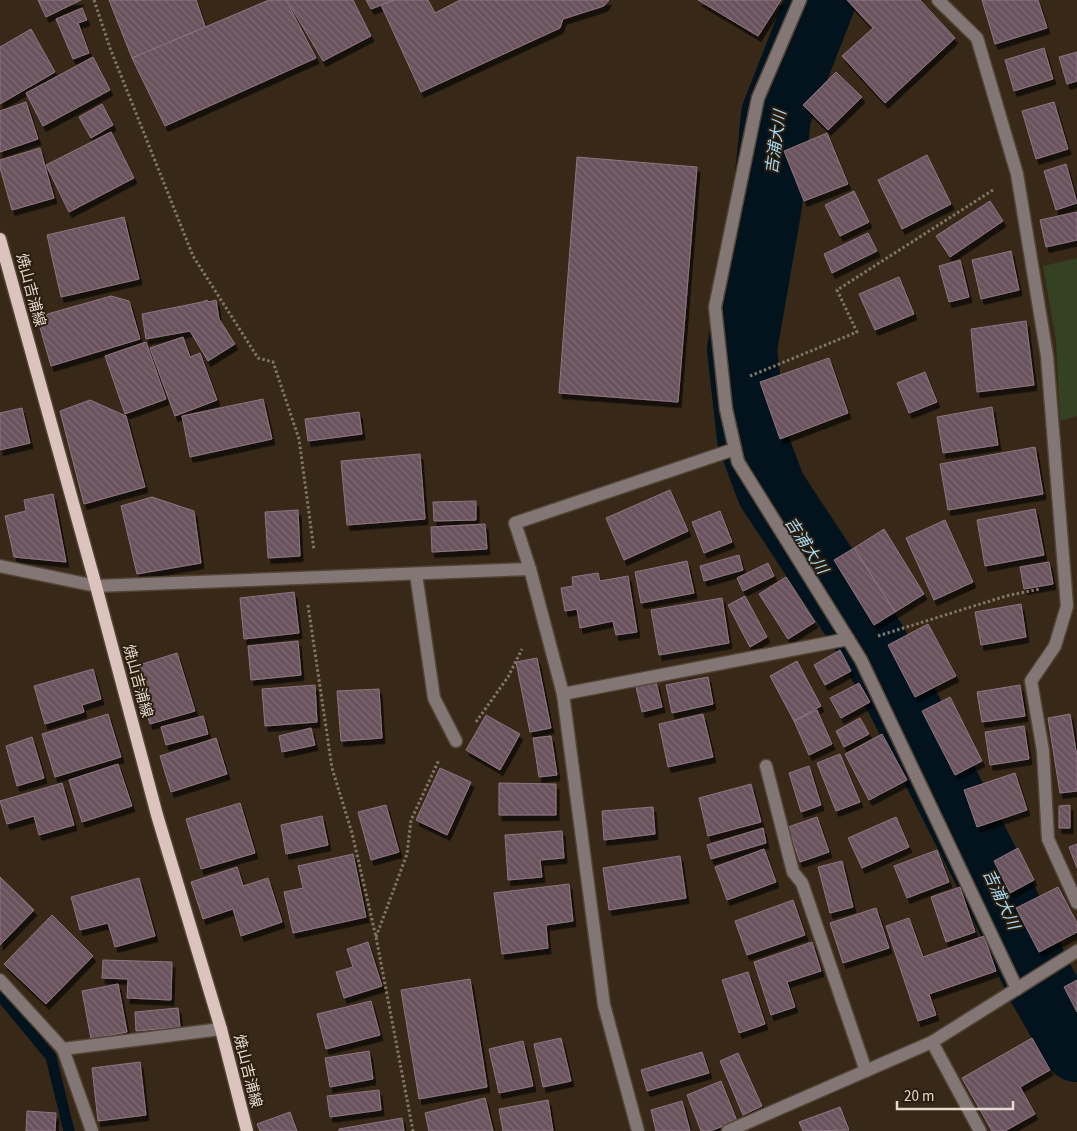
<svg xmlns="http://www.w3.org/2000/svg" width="1077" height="1131" viewBox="0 0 1077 1131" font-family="'Source Sans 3','Noto Sans JP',sans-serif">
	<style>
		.park { fill: #344123 }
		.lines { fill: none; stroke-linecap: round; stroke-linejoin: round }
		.stream { stroke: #02131d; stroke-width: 11 }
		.river { stroke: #02131d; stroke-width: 70 }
		.building { fill: url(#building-back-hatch); stroke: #8f7682; filter: url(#shadow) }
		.minor-casing { stroke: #534435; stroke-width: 15 }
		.major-casing { stroke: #534435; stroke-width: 15 }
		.path { stroke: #827668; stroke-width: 3; stroke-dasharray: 2.5 2.5; stroke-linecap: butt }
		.minor { stroke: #837775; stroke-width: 12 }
		.major { stroke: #dcc3be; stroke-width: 12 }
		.labels { text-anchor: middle; stroke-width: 4; stroke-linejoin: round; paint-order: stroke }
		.street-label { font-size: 15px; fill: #e4dad0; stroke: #2c1e0f }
		.water-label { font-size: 16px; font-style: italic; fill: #a4daf6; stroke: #2c1e0f }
	</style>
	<defs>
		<pattern id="building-back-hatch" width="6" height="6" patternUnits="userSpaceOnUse" patternTransform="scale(1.25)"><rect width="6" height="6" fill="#69525d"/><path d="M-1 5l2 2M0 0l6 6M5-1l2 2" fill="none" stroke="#7e6a73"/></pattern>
		<filter id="shadow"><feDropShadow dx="3" dy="5.5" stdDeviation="0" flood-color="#0009"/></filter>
	</defs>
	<rect width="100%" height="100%" fill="#372818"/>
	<polygon class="park" points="1077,258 1077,416 1060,421 1056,341 1043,266"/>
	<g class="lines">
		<polyline class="stream" points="0,995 51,1057 69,1131"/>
		<polyline class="river" points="821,0 776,115 767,205 742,349 752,438 771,489 873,644 998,890 1040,982 1077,1047"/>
	</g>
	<g class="building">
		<polygon points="38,0 81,0 46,17"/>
		<polygon points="109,0 196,0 206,29 132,58"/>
		<polygon points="269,0 286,0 316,58 165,126 132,58"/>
		<polygon points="287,0 353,0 371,36 323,61"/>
		<polygon points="366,0 395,0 371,9"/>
		<polygon points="395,0 428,0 435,13 460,0 609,0 604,6 563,19 560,28 421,92 381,5"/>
		<polygon points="698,0 781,0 758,36"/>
		<polygon points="847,0 920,0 955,38 885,103 842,56 873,28"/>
		<polygon points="982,0 1038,0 1047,28 995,44"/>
		<polygon points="82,8 87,20 78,23 89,53 73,59 56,19"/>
		<polygon points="31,29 55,72 0,104 0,47"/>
		<polygon points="1044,48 1053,79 1014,91 1005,60"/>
		<polygon points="1077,52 1077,81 1067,84 1059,57"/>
		<polygon points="93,57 110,90 43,126 26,93"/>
		<polygon points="836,72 862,97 828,130 803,105"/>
		<polygon points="26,102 38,139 0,152 0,111"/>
		<polygon points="1054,102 1068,149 1036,159 1022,111"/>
		<polygon points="102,104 113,125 91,138 79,117"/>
		<polygon points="111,132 134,178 69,212 46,165"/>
		<polygon points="827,133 848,184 804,201 784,151"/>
		<polygon points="40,148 54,198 12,210 0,168 0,160"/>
		<polygon points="927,155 951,204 902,229 878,180"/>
		<polygon points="577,157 697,167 678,402 559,393"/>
		<polygon points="1066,164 1077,203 1056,210 1044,171"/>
		<polygon points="854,191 869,222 840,236 825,205"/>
		<polygon points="990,201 1003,221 950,257 936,236"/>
		<polygon points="1077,212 1077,240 1046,247 1040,220"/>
		<polygon points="124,217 139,279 61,297 47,235"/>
		<polygon points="868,233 877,251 832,273 824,254"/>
		<polygon points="1011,251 1019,290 981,299 972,260"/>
		<polygon points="960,260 969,297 949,302 939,266"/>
		<polygon points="899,277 914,314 875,330 859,294"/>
		<polygon points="111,296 129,301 140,339 51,366 37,317"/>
		<polygon points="207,300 209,302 216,300 219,319 235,344 208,361 190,331 146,339 142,314 202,302"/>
		<polygon points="1026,321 1034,385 977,392 971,329"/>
		<polygon points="183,337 190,357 200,353 217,400 175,416 150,348"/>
		<polygon points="146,342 166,399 125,414 105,356"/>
		<polygon points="829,358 848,413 780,439 760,382"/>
		<polygon points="925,372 937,402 909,413 897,383"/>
		<polygon points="263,399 272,439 190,457 182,416"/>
		<polygon points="90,400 126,416 145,487 84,504 60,411"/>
		<polygon points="992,407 998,445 943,453 937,417"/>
		<polygon points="22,408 30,443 0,450 0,413"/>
		<polygon points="359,412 362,434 308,441 305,419"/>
		<polygon points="1035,447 1043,494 948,510 940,464"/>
		<polygon points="420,454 425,519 347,525 341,461"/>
		<polygon points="670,490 688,531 624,560 606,518"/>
		<polygon points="53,494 66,562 14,557 5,516 26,511 24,500"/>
		<polygon points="152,497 194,511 201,563 137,574 121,506"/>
		<polygon points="476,501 476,520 434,521 433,502"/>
		<polygon points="1035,509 1044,555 985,566 977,520"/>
		<polygon points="298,510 300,556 268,558 265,512"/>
		<polygon points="720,511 732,542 704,553 692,522"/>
		<polygon points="945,520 973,582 934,600 906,538"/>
		<polygon points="485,524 487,549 432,552 431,527"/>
		<polygon points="884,529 924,594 895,612 854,548"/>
		<polygon points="854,548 895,612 874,625 834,560"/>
		<polygon points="739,555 743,570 704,581 700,566"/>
		<polygon points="687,561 694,593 641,603 635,572"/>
		<polygon points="1049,562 1053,584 1024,589 1020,567"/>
		<polygon points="768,563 774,576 743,591 737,578"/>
		<polygon points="598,573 600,581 628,576 637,632 616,635 613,621 580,628 577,609 565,611 561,588 573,586 572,577"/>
		<polygon points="786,577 815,622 788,639 759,594"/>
		<polygon points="294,592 299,633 244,639 240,598"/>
		<polygon points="745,596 767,637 750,647 728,605"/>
		<polygon points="722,598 729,643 659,655 651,610"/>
		<polygon points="1021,604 1026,637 981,645 975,612"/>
		<polygon points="928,624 956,676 915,697 888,645"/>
		<polygon points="298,641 301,675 251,680 248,646"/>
		<polygon points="840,650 851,671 825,685 814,665"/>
		<polygon points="177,653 195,711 150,724 133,667"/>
		<polygon points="537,658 551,728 530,732 516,662"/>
		<polygon points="797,661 821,706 794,721 770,676"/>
		<polygon points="93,669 101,699 82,705 84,712 45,724 34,686"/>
		<polygon points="708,677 713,704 672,713 666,685"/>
		<polygon points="656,682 662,707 642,712 636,687"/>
		<polygon points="859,683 870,702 841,718 830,698"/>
		<polygon points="315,685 317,722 265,726 262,689"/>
		<polygon points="1020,685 1025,716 982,722 977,692"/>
		<polygon points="379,689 382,738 341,741 337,691"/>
		<polygon points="950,697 982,761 955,775 922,711"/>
		<polygon points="817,710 832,744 809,755 794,721"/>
		<polygon points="108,714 121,757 55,777 42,734"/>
		<polygon points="703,714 713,757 668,767 659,724"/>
		<polygon points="1070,714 1077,757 1077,791 1060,793 1048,718"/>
		<polygon points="486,715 520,734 500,770 466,750"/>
		<polygon points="203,716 208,734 166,745 161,727"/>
		<polygon points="860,718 869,734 844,747 836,731"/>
		<polygon points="1024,726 1029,759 990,765 985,732"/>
		<polygon points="311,728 315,745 282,752 279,736"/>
		<polygon points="882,734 907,780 869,800 845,754"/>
		<polygon points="551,736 557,775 539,777 533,738"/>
		<polygon points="32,737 44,778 17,786 6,746"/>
		<polygon points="216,738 227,774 171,792 160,756"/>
		<polygon points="840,754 860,802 836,811 817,763"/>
		<polygon points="118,764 132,806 82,822 69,780"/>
		<polygon points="809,766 821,805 801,812 789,773"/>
		<polygon points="440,768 471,782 447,835 416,820"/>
		<polygon points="1015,773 1027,810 977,827 964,790"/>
		<polygon points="62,783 74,825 39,835 34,816 7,824 0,801"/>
		<polygon points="499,783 556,784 556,815 499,815"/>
		<polygon points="751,784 761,822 708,836 699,798"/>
		<polygon points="240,803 255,853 201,869 186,819"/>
		<polygon points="386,805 399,852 371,860 358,812"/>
		<polygon points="1070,805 1070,828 1059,828 1059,806"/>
		<polygon points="653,807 655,834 604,840 602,811"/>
		<polygon points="322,816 328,845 286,854 281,825"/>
		<polygon points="817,817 829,852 800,862 788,827"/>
		<polygon points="896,817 909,847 862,868 848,838"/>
		<polygon points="763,828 766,843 711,859 707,845"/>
		<polygon points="562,831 564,858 540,860 542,877 508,880 505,835"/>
		<polygon points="1077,844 1077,868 1069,847"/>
		<polygon points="1018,848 1034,880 1010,893 994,861"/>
		<polygon points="764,849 776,882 727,900 715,867"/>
		<polygon points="937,850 949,882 907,898 894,866"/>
		<polygon points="353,854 366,917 293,933 284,892 303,888 298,866"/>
		<polygon points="680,856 686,898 609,910 603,868"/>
		<polygon points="842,861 853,907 830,913 818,867"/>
		<polygon points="237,867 243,886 268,878 282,922 241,936 233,909 203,919 191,882"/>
		<polygon points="0,877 34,910 0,945"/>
		<polygon points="139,878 155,936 115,947 108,923 80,930 71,897"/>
		<polygon points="569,884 573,921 546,925 548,948 502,954 494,893"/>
		<polygon points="960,887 975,932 946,942 931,897"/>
		<polygon points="1058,887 1077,923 1077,932 1039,952 1016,908"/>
		<polygon points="793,900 805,935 747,955 735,921"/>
		<polygon points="876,908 889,948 843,963 830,923"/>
		<polygon points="52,915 93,956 46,1004 4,964"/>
		<polygon points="909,918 923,957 984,936 996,971 929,994 936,1015 918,1021 886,926"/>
		<polygon points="368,942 382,986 344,998 336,972 353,967 347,949"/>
		<polygon points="812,942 821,971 787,982 795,1007 771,1015 754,962"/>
		<polygon points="103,960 172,962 171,1000 127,998 128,979 102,978"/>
		<polygon points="748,972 765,1024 739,1033 722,980"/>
		<polygon points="470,979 487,1087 419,1099 401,990"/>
		<polygon points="1077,980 1077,1012 1064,987"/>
		<polygon points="118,984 127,1032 91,1039 82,991"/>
		<polygon points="371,1001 380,1035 326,1049 317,1014"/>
		<polygon points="178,1008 180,1027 136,1031 135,1012"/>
		<polygon points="561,1038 571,1081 543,1087 534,1044"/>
		<polygon points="1032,1038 1050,1070 1020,1087 1035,1114 1005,1131 992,1131 962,1078"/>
		<polygon points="523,1041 533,1086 499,1093 489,1049"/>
		<polygon points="369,1051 373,1079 330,1087 325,1058"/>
		<polygon points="702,1052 709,1073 647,1091 641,1070"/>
		<polygon points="738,1053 762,1106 743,1115 720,1061"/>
		<polygon points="140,1062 146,1115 98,1121 92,1068"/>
		<polygon points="721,1081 737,1121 710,1131 701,1131 687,1095"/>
		<polygon points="379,1090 381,1110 330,1117 327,1096"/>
		<polygon points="485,1098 493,1131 429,1131 425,1113"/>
		<polygon points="548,1100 553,1131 503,1131 499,1109"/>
		<polygon points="682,1101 690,1131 656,1131 651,1110"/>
		<polygon points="840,1107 849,1130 803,1131 799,1122"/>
		<polygon points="27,1111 56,1113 55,1131 26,1131"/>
		<polygon points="290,1112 297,1131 260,1131 257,1124"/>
		<polygon points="402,1118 404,1131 339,1131 339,1129"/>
	</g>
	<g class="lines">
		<defs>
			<g id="minor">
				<polyline points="800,0 758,98 715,307 726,409 738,462 861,660 1017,989"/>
				<polyline points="938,0 977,38 1017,174 1047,356 1067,606 1055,646 1031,681 1043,751 1048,839 1077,903"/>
				<polyline points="0,566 96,586 530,569 563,694 604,1005 638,1131"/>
				<polyline points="530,569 515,523 735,449"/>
				<polyline points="416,574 434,698 456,741"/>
				<polyline points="563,694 848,639"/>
				<polyline points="766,766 793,872 802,883 866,1071"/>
				<polyline points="0,980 63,1049 92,1131"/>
				<polyline points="932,1042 980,1131"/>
				<polyline points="63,1049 221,1029"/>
				<polyline points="728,1131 932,1042 1077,951"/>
			</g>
			<polyline id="major" points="0,239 96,586 157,815 221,1029 247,1131"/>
		</defs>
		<use href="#minor" class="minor-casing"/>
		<use href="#major" class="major-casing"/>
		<g class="path">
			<polyline points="94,0 110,48 193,256 258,358 273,362 299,439 314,550"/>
			<polyline points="750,376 857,332 837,290 993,190"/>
			<polyline points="308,605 332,768 352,833 376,937 413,1131"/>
			<polyline points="878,636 1006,596 1040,589"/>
			<polyline points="476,722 508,677 522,649"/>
			<polyline points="376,937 407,854 411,820 439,760"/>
		</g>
		<use href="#minor" class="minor"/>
		<use href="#major" class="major"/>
	</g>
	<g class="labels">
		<g class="street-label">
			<text transform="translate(31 290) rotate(75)" y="5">焼山吉浦線</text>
			<text transform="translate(138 681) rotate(75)" y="5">焼山吉浦線</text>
			<text transform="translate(248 1071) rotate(76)" y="5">焼山吉浦線</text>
		</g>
		<g class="water-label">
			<text transform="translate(775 142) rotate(-82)" y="6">吉浦大川</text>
			<text transform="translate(807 545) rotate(57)" y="6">吉浦大川</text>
			<text transform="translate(1002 899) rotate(65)" y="6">吉浦大川</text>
		</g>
	</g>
	<path d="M897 1101v8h116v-8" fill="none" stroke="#e4dad0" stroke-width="2.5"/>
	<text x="904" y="1101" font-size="15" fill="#e4dad0" stroke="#2c1e0f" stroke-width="4" paint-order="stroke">20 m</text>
</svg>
